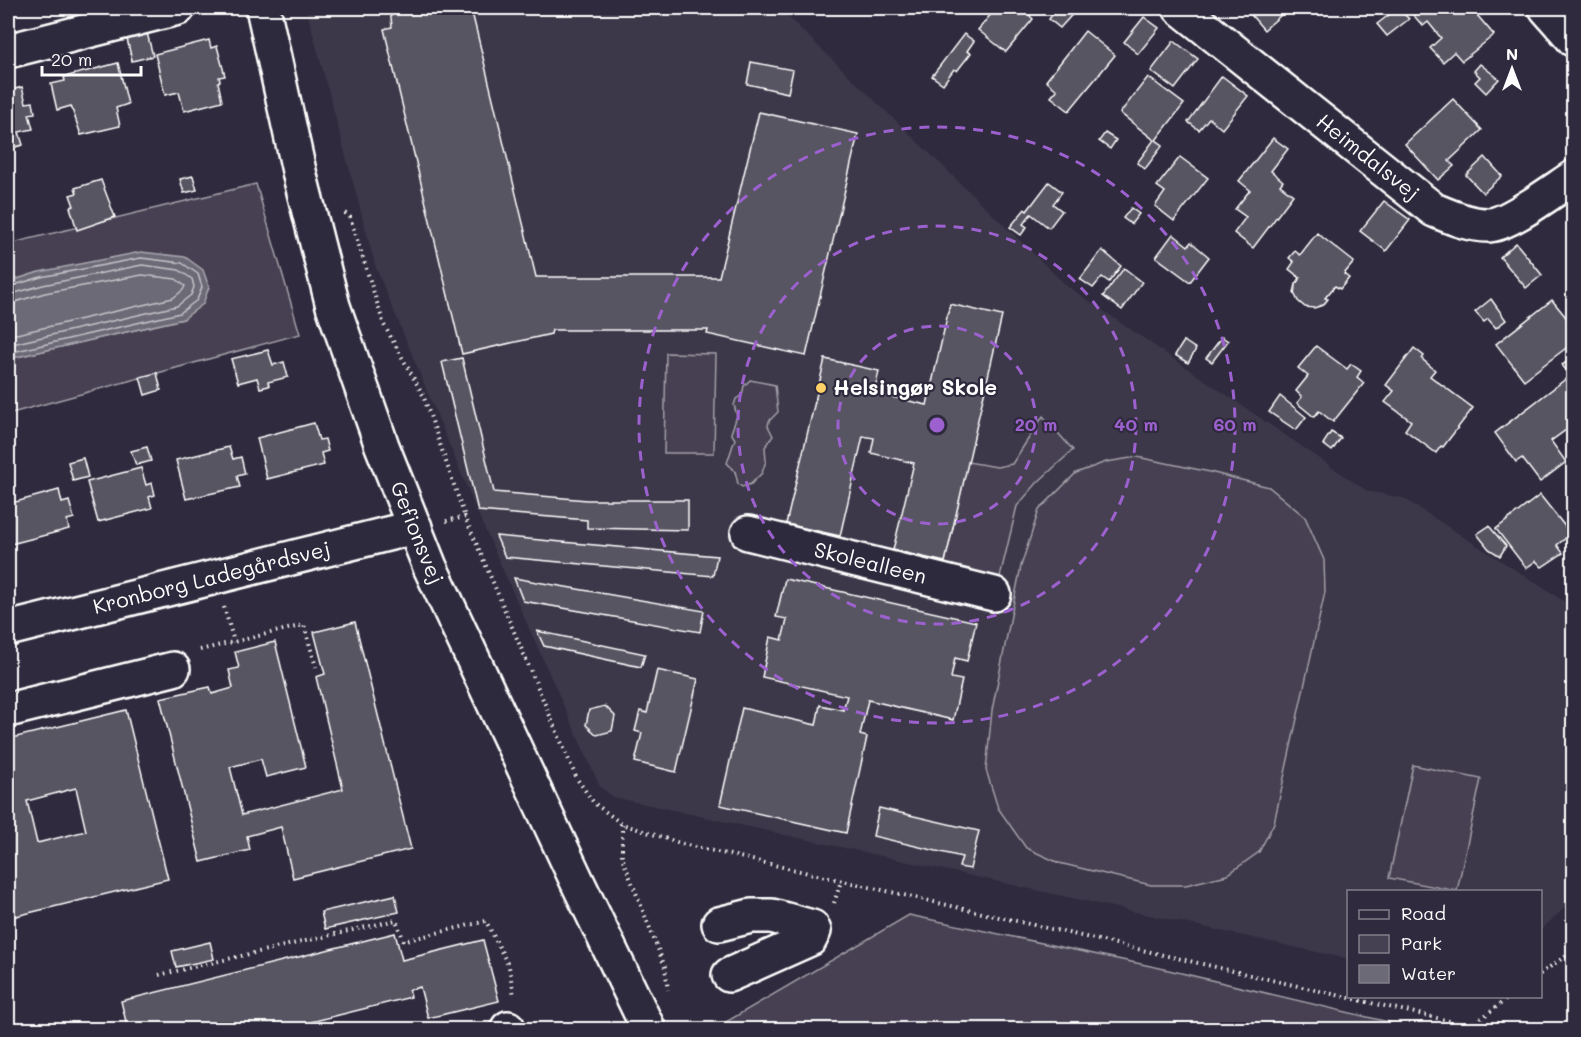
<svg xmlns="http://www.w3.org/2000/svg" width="1581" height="1037" viewBox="0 0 1581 1037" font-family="Mali,sans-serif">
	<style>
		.built { fill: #3c3749 }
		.green { fill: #464152; stroke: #a2a0a8; stroke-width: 1.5 }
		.water { fill: #6d6a77; stroke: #a7a6ad; stroke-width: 1.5 }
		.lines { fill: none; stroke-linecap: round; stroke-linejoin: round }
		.shore { stroke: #c5c3c9; stroke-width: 1.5 }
		.building { fill: #595564; stroke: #fff; stroke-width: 1.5; fill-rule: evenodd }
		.minor-casing { stroke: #fff; stroke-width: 38 }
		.major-casing { stroke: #fff; stroke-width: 38 }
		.path { stroke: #fff; stroke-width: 4; stroke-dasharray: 1.5 4.5; stroke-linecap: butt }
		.minor { stroke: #2f2a3d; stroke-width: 33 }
		.major { stroke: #2f2a3d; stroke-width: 33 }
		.ring { fill: none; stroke: #9c61cf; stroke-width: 3; stroke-dasharray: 10 8 }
		.poi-dot { fill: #ffd166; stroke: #2f2a3d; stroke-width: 2 }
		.labels { text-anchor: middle; stroke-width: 4.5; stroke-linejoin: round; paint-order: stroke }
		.street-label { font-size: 21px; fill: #fff; stroke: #2f2a3d }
		.poi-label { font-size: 21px; font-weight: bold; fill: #fff; stroke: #2f2a3d; text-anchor: start }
		.centre { fill: #9c61cf; stroke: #2f2a3d; stroke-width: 3 }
		.ring-label { font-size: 18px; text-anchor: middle; font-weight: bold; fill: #9c61cf; stroke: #2f2a3d; stroke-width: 4.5; stroke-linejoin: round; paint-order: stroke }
	</style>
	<rect width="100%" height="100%" fill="#2f2a3d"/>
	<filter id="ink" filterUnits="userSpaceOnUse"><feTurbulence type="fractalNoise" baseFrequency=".0167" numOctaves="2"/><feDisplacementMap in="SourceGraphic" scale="12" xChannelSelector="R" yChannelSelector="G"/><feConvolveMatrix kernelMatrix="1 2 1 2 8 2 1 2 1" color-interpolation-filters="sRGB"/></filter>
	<g filter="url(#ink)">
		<polygon class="built" points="306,8 779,8 1067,286 1367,491 1403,498 1573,607 1573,900 1541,930 1540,892 1348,892 1348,959 613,797 600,787 478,514 376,268"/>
		<g class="green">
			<polygon points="256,184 300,334 8,414 8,359 183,319 39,272 8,282 8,244"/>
			<polygon points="666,353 716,354 714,453 664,453"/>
			<polygon points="750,380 775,385 778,412 769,421 768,426 773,436 765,447 766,461 762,473 751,484 742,487 738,484 735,471 727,463 735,439 731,433 737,416 734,405 736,399 742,395 744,386"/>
			<polygon points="1043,416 1073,450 1038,482 1017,506 999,581 944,567 968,462 997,467 1012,464"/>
			<polygon points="1137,457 1210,472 1269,487 1305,517 1324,560 1325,592 1274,823 1259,852 1227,875 1186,885 1151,885 1059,863 1026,848 998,808 986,770 992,710 1021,566 1039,510 1076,473 1106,462"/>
			<polygon points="1413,765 1481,779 1457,891 1389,878"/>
			<polygon points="909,915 1160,968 1418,1029 714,1029"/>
		</g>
		<polygon class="water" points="141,252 185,257 203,270 209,287 203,304 183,319 8,359 8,282 39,272"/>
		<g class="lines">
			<g class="shore">
				<polyline points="8,287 41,277 141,258 182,263 198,274 202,287 197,300 180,313 8,353"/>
				<polyline points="8,295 43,285 142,265 179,270 192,279 194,287 191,295 177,306 8,345"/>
				<polyline points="8,304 45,293 142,275 176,279 185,286 183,290 173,298 8,336"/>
			</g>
		</g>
		<g class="building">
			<polygon points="390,8 471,8 536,277 719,277 759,112 858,134 806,356 707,334 708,330 552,330 551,334 462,354 384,29 392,27"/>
			<polygon points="996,8 1026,8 1029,10 1030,16 1033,19 1006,52 978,30"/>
			<polygon points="1045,8 1078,8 1060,28 1049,19 1052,15"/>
			<polygon points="1245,8 1289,8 1264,30"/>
			<polygon points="1398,8 1409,19 1387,36 1377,24"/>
			<polygon points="1407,8 1471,8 1494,35 1462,61 1454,52 1443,62 1430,48 1441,38 1428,22 1423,26"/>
			<polygon points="1144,17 1159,28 1138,54 1124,42"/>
			<polygon points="146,29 153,56 132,61 126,34"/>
			<polygon points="1085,31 1115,55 1069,111 1051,97 1057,90 1046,81"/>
			<polygon points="964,34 974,41 967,51 971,53 957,71 954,69 943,84 932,76"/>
			<polygon points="209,40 211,48 217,46 225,76 219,77 220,81 218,82 222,101 184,111 179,92 165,95 155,54"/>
			<polygon points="1174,41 1198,59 1175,89 1151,71"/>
			<polygon points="751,62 793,70 788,93 747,84"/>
			<polygon points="118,63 128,104 116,108 120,126 81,135 71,106 57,110 51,84 65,81 64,77"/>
			<polygon points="1480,64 1499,79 1486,93 1475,82 1480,77 1474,71"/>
			<polygon points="1222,76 1248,96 1222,129 1209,118 1199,130 1188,122"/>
			<polygon points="1148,77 1184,104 1156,140 1163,145 1145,169 1137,163 1154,140 1120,113"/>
			<polygon points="22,87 26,103 33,102 35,113 29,114 33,129 19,132 23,145 8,149 8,91"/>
			<polygon points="1453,99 1482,130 1449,161 1454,166 1438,180 1405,144"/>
			<polygon points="1105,133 1116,140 1110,149 1099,141"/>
			<polygon points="1273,138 1288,149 1271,171 1283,181 1280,185 1293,195 1253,248 1234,233 1246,217 1235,209 1250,190 1239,181"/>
			<polygon points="1180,157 1208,178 1174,221 1155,206 1165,192 1157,186"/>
			<polygon points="1485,157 1502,176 1483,193 1466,175"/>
			<polygon points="193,176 197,190 184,193 180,179"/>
			<polygon points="101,180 115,217 77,230 70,207 74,206 70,195 77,193 75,188"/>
			<polygon points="1049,182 1062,192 1053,204 1062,211 1049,228 1031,214 1023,224 1027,227 1021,235 1010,227 1025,209 1027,211"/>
			<polygon points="1384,201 1410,220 1386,251 1360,231"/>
			<polygon points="1131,208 1139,214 1131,224 1123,218"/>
			<polygon points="1317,233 1354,262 1344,274 1349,278 1340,289 1335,286 1325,298 1328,299 1323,305 1314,308 1305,307 1298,301 1294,293 1296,284 1300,278 1289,269 1294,262 1289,258 1295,251 1300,255"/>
			<polygon points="1173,234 1188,246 1191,242 1209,257 1190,282 1156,257"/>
			<polygon points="1516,243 1542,275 1526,288 1500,257"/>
			<polygon points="1102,250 1121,266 1109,282 1102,277 1093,288 1080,279"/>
			<polygon points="1124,268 1142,282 1122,310 1103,296"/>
			<polygon points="1491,299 1506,320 1496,328 1488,319 1484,322 1475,312"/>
			<polygon points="1552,300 1574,327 1574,342 1524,380 1496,344"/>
			<polygon points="950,304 1002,316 945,562 893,550 914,463 871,453 874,438 863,436 840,536 786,524 825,359 879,371 874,393 927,405"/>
			<polygon points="1222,337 1228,341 1212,362 1206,358"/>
			<polygon points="1184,341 1196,349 1188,363 1175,355"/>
			<polygon points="1316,346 1347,369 1351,364 1361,371 1357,377 1364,383 1333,422 1319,411 1314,417 1297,403 1302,397 1296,391 1308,376 1298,368"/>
			<polygon points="1414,348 1424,356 1422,359 1435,370 1430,376 1473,408 1443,447 1441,446 1436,453 1405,430 1411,421 1385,402 1394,391 1386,385"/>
			<polygon points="268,350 273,365 284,362 288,377 268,382 269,386 260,388 257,378 238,383 231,359"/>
			<polygon points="462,358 494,492 587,500 688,500 688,530 587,528 587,520 478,511 442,362"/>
			<polygon points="1573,358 1574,375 1571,377 1562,365"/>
			<polygon points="157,373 161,390 145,395 140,377"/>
			<polygon points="1567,378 1574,387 1574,424 1551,441 1566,462 1540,482 1522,458 1516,462 1495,433"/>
			<polygon points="1280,396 1306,417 1296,430 1269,412"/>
			<polygon points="314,423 319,440 325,439 328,451 321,453 324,465 267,479 257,438"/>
			<polygon points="1331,432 1341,438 1332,451 1323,444"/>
			<polygon points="147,447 151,461 136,465 131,451"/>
			<polygon points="229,447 233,459 241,457 245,474 237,476 240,487 186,499 176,460"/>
			<polygon points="83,458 88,477 73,481 68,462"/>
			<polygon points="141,468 146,485 152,483 155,495 149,497 152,508 98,522 87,482"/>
			<polygon points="59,490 62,503 69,501 74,518 67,520 69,529 11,544 10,537 8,538 8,504"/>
			<polygon points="1540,495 1571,534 1557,545 1563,553 1542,567 1536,561 1526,568 1496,529"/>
			<polygon points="1489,526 1506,546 1500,556 1489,549 1477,534"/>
			<polygon points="496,536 717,556 713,576 505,557"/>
			<polygon points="514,578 704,611 700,632 523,601"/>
			<polygon points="785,579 976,622 967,661 955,658 951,678 962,680 953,720 868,700 860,735 867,737 846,833 720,805 742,708 816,725 820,705 843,710 847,696 762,677 770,637 782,640 787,619 776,617"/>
			<polygon points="355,622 411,849 293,878 281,827 247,836 250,850 201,862 160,698 210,687 212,694 233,688 229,670 239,668 235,652 275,642 306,767 266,777 261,759 230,767 242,815 343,789 316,677 325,674 314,632"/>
			<polygon points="537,631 645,654 641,667 544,646"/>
			<polygon points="657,670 698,679 676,772 635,762 642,733 635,731 640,711 647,713"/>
			<polygon points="605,706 615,716 612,731 597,735 586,725 589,710"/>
			<path d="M 126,710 L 168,879 L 8,918 L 8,739 ZM 76,788 L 86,831 L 37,843 L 27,801 Z"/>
			<polygon points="879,808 979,831 970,869 959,867 962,857 873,836"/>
			<polygon points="395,895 399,912 325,929 321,912"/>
			<polygon points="395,933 402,960 483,940 499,1001 428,1018 420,987 409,990 411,997 279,1030 128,1030 121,1001"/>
			<polygon points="210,942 214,959 176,967 172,951"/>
		</g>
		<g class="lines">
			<defs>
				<g id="minor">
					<path id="s1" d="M 1180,8 L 1434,210 C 1451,217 1469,225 1488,225 C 1508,225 1555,189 1574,177"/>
					<polyline points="1546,8 1574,40"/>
					<polyline points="8,51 178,8"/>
					<path id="s2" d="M 748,533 L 994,594"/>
					<path id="s3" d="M 8,629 L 415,527"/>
					<polyline points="8,710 173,669"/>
					<polyline points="719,924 751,916 772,916 812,927 814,931 810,939 729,975"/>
					<polyline points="508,1028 509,1030"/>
				</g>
				<g id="major">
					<path id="s4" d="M 263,8 L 301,180 L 333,306 L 382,446 L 430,567 L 576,879 L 649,1030"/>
				</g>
			</defs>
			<use href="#minor" class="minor-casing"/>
			<use href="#major" class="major-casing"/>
			<g class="path">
				<polyline points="345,213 350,217 384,325 423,395 465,517"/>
				<polyline points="446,521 465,517 577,779 594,803 622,824 683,844 1471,1026 1475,1030"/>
				<polyline points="224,607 234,642"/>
				<polyline points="200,650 304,625 316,667"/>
				<polyline points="622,824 622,857 665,967 668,990"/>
				<polyline points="834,903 841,881"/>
				<polyline points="1540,974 1574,950"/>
				<polyline points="159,975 396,920 404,941 486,921 509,967 514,996"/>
				<polyline points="1471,1026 1511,996"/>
				<polyline points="1449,1030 1454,1022"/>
			</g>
			<use href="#minor" class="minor"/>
			<use href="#major" class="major"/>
		</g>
	</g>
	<g class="ring">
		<circle cx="937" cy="425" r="99"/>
		<circle cx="937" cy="425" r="199"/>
		<circle cx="937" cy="425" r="298"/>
	</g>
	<circle class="poi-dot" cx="821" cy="388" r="6"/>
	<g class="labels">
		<g class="street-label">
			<text dy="7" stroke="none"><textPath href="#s1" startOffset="240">Heimdalsvej</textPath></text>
			<text dy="7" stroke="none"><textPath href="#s4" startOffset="548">Gefionsvej</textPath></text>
			<text dy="7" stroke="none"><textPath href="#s2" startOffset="126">Skolealleen</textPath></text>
			<text dy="7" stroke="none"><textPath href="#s3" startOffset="210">Kronborg Ladegårdsvej</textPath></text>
		</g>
		<g class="poi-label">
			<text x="833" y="395">Helsingør Skole</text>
		</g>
	</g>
	<circle cx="937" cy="425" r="9" class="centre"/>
	<g class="ring-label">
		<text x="1036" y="431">20 m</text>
		<text x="1136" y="431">40 m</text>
		<text x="1235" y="431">60 m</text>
	</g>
	<rect width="1581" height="1037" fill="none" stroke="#2f2a3d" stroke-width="30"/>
	<rect x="15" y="15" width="1551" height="1007" fill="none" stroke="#fff" stroke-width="2" filter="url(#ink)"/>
	<rect x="1347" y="890" width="195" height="108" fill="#2f2a3d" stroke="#827f8b" stroke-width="1.5"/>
	<rect x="1359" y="910" width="30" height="9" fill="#2f2a3d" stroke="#827f8b" stroke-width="1.5"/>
	<text x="1401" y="920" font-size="18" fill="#ffffff">Road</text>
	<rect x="1359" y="935" width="30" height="18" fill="#464152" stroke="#827f8b" stroke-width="1.5"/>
	<text x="1401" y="950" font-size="18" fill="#ffffff">Park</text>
	<rect x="1359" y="965" width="30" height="18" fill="#6d6a77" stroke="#827f8b" stroke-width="1.5"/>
	<text x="1401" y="980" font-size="18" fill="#ffffff">Water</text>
	<g transform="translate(1512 69)" stroke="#2f2a3d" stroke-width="4.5" paint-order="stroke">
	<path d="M0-4.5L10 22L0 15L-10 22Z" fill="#ffffff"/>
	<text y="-9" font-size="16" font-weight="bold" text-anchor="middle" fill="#ffffff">N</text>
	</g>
	<path d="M42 66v9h99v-9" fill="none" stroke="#ffffff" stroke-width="3"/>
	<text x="51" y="66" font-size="18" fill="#ffffff" stroke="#2f2a3d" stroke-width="4.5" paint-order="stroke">20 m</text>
</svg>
